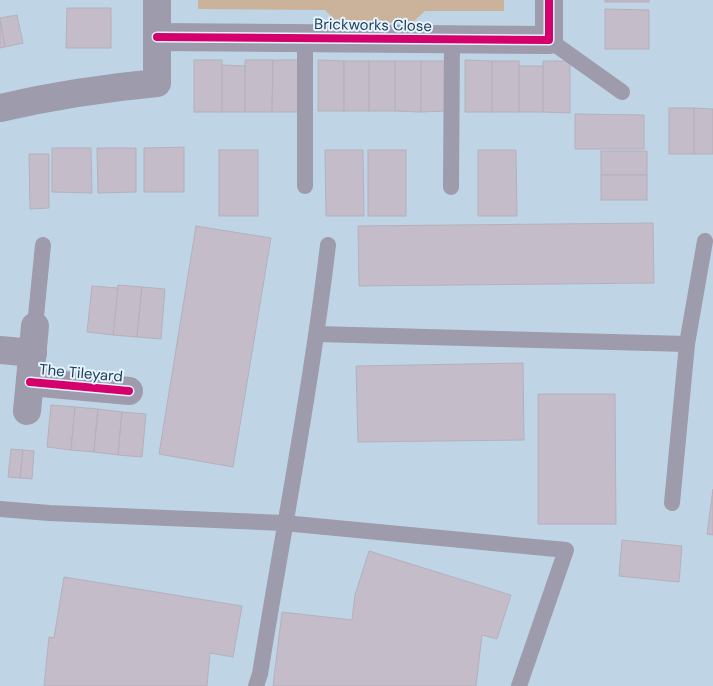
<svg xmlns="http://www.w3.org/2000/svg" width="713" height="686" viewBox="0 0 713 686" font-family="'DM Sans',sans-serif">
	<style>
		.green { fill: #cbb29a }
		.building { fill: #c4bcc9; stroke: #b5b0bc }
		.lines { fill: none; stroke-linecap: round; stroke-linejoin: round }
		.lane { stroke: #9d9bac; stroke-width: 16 }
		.street { stroke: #9d9bac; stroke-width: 28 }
		.cycleway-casing { stroke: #e6f4ff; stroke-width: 11 }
		.cycleway { stroke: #d6006c; stroke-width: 8 }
		.labels { text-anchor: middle; stroke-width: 4; stroke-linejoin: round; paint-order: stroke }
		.street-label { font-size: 15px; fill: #1e3b50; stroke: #e6f4ff }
	</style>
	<rect width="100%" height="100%" fill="#bfd5e6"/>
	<polygon class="green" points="198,0 504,0 504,11 425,11 412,23 337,22 325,10 198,9"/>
	<g class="building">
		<rect x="605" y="0" width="44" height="2"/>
		<polygon points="67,8 111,8 111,48 66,48"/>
		<polygon points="605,9 649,10 649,49 605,49"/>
		<polygon points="17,15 23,43 5,47 0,18"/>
		<polygon points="0,21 5,47 0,48"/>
		<rect x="194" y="60" width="28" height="52"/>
		<polygon points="245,60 273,60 272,112 245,112"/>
		<polygon points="273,60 300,60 300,112 272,112"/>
		<polygon points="318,60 344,61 344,111 318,111"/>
		<polygon points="465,60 492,61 492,112 465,112"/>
		<rect x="344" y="61" width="25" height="50"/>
		<rect x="369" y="61" width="26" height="50"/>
		<polygon points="395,61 421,61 421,112 395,111"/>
		<polygon points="421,61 446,61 446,111 421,112"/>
		<rect x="492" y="61" width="27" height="51"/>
		<polygon points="543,61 570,61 570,113 543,112"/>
		<polygon points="222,65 245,66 245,112 222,112"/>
		<rect x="519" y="66" width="24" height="46"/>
		<rect x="669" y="108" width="25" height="46"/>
		<polygon points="694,108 713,109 713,154 694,154"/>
		<polygon points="575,114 644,115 644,149 575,149"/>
		<polygon points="184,147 184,192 144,192 144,148"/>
		<polygon points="52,148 91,148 92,193 52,192"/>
		<polygon points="97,148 136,148 136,192 98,193"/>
		<rect x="219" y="150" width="39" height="66"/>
		<polygon points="325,150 363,150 364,216 326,216"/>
		<rect x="368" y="150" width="38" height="66"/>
		<polygon points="478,150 516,150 517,216 478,216"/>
		<rect x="601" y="151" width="46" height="24"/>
		<polygon points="29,154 49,154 49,208 30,209"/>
		<rect x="601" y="175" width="46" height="25"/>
		<polygon points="653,223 654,283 359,286 358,226"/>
		<polygon points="196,226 271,238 233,467 159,454"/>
		<polygon points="118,285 142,287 137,337 113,335"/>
		<polygon points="92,286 118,288 113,335 87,332"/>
		<polygon points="142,287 165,289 161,339 137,337"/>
		<polygon points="523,363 524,440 358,442 356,366"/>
		<polygon points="538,394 615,394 616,524 538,524"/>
		<polygon points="51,405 75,407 71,450 47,447"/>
		<polygon points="75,407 98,409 94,452 71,450"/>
		<polygon points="98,409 122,412 118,455 94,452"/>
		<polygon points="122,412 146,414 142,457 118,455"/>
		<polygon points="11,449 23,450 20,478 8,477"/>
		<polygon points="23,450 34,451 32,479 20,478"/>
		<polygon points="713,489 713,535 707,534"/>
		<polygon points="622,540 682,546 679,582 619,576"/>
		<polygon points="369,551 511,595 497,639 482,635 476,686 273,686 282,612 352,620 355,595"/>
		<polygon points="64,577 242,606 233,657 210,653 207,686 44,686 49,637 54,638"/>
	</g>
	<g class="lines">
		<g class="lane">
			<polyline points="549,40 622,92"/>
			<polyline points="305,186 305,38"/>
			<polyline points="451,187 452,40"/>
			<polyline points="35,326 43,245"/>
			<polyline points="317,334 687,344"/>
			<polyline points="672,503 687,344 705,241"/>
			<polyline points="0,509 49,513 284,523 566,550 519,686"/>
			<path d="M 256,686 L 260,674 C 283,531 311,389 328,245"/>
		</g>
		<g class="street">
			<polyline points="157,37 549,40 549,0"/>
			<path d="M 0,108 C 52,96 103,88 157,83 L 157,0"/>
			<polyline points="0,350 33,353"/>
			<polyline points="30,382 129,391"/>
			<polyline points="27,411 35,326"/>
		</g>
		<defs>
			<g id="cycleway">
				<polyline points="157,37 549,40 549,0"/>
				<polyline points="30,382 129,391"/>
			</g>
		</defs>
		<use href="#cycleway" class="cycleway-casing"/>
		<use href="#cycleway" class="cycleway"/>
	</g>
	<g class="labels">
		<g class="street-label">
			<text transform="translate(373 25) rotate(1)" y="5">Brickworks Close</text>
			<text transform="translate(81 373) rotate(5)" y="5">The Tileyard</text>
		</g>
	</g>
</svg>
